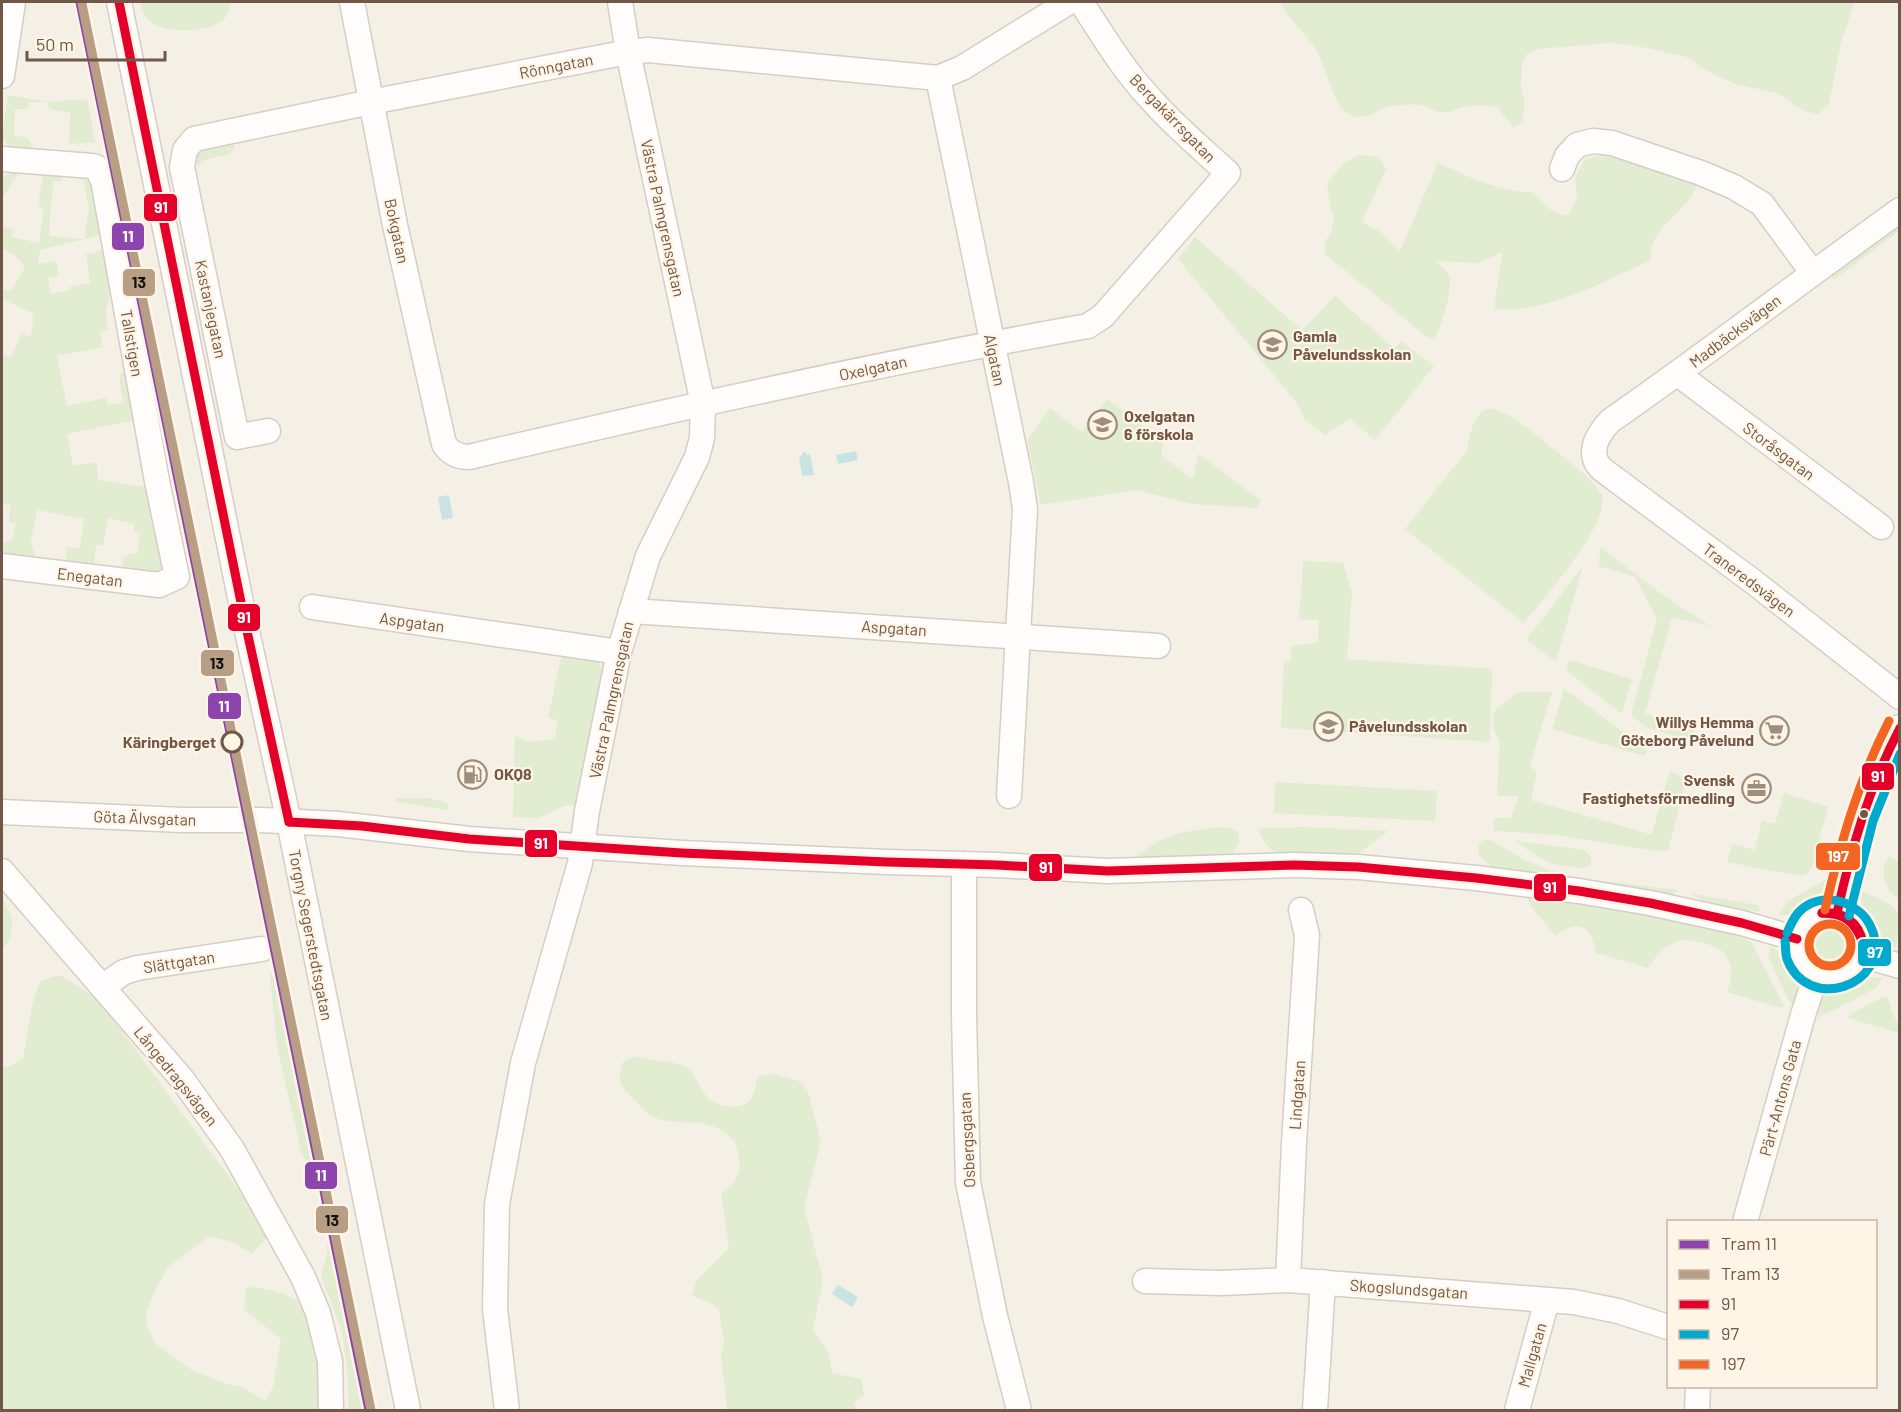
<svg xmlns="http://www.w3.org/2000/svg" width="1901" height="1412" viewBox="0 0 1901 1412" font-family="Barlow,sans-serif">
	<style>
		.green { fill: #e1ecd1 }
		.water { fill: #c9e3e5 }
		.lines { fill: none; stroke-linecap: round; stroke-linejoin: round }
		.minor-casing { stroke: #d6cdc5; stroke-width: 27 }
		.minor { stroke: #fefdfb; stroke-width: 24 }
		.bus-1-casing { stroke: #fff5e6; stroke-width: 14 }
		.bus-2-casing { stroke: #fff5e6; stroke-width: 14 }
		.bus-3-casing { stroke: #fff5e6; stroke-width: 14 }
		.bus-1 { stroke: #e4002b; stroke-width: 9 }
		.bus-2 { stroke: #00a9ce; stroke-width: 9 }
		.bus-3 { stroke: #f26522; stroke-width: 9 }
		.tram-1-casing { stroke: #fff5e6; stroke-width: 14 }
		.tram-2-casing { stroke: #fff5e6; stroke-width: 14 }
		.tram-1 { stroke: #8e44ad; stroke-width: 9 }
		.tram-2 { stroke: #b89e85; stroke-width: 9 }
		.stop-dot { fill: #fff5e6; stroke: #715748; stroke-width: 3 }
		.bus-dot { fill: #715748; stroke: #fff5e6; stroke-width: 2 }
		.labels { text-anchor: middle; stroke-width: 4.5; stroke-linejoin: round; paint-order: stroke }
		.street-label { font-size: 16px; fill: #715748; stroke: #fff5e6 }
		.poi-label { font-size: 16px; font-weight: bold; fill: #715748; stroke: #fff5e6; text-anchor: start }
		.stop-label { font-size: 16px; font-weight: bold; fill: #715748; stroke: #fff5e6; text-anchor: end }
		.line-badge { stroke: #fff5e6; stroke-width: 2 }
		.badge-label { font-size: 16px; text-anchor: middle; font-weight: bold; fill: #fff }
		.pale-badge-label { font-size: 16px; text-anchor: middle; font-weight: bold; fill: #111 }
	</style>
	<rect width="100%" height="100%" fill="#f5f0e6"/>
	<g class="green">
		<path d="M 140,2 L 231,2 C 230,7 228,14 224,19 C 209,33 167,34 151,22 C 144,17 142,10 140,2 Z"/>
		<path d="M 1280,2 L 1854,2 L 1841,44 L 1829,104 L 1818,114 L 1804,111 L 1777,93 L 1735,84 L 1707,71 L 1687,57 L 1632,45 L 1609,43 L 1537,49 L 1526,55 L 1522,64 L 1521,87 L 1524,102 L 1523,122 L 1513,127 L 1497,107 C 1484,105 1473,105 1460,108 C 1456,109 1452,112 1447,112 C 1437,114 1430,107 1421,105 C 1412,104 1397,104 1388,107 C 1373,112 1362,124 1346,112 C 1330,99 1327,67 1316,50 C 1306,32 1288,20 1280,2 Z"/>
		<polygon points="8,95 48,102 87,99 95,142 69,144 70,112 51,110 48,106 48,102 29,102 28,109 15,109 14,136 27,137 32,145 31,153 13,152 2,137"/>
		<polygon points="233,142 234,148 230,154 205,160 197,167 194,151"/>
		<path d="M 1359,155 C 1372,156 1381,156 1386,169 L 1362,222 L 1377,230 L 1400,251 L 1438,163 C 1468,176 1499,192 1533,192 L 1550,209 L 1563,216 L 1570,213 L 1577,196 L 1575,178 L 1584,160 L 1596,156 L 1638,160 L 1692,179 L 1696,187 C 1687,212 1646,230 1651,260 C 1605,281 1545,314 1495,309 C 1495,290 1501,271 1502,252 L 1478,263 L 1434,261 C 1439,265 1445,267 1448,274 C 1455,287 1441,323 1436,337 L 1428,338 L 1325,254 L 1325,241 L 1331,233 L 1334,219 L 1330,205 L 1327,184 L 1344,163 Z"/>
		<polygon points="12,170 19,171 17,178 14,178 3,198 2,198 2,179"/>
		<polygon points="63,173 62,181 53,181 49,236 84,239 89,208 83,178 91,183 100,234 90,238 40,250 38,264 56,261 59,276 48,278 51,294 69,290 69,287 90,283 86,254 105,250 110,294 106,313 108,329 100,333 103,347 57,356 67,406 106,398 108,405 123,403 119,375 127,368 135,420 67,434 73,466 97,462 98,480 148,487 165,562 162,572 156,577 121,573 124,556 128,556 130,553 137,554 140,533 134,532 134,524 108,518 103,545 96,545 93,570 67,566 66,547 80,548 84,519 37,510 31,541 36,563 2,558 2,542 12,541 16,524 9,522 10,505 2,504 2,354 11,358 22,333 31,337 34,314 2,299 2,289 13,290 18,278 20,278 25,266 16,257 2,248 2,232 4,227 13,229 12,237 39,243 44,208 38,206 43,174"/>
		<polygon points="1899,224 1899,231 1835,279 1832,278 1831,274"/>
		<polygon points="1195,237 1302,330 1335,296 1394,348 1402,342 1434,366 1375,440 1350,419 1325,435 1305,420 1297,403 1178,259"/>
		<polygon points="1107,399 1163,441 1162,456 1193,479 1198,454 1261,500 1258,508 1193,504 1136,490 1041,505 1027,440 1050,408 1082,432"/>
		<path d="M 1493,409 C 1517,416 1537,437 1557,452 C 1569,461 1598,483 1602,497 C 1609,526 1542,600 1524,623 L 1405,529 L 1468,449 C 1469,438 1472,419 1483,411 C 1486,409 1490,409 1493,409 Z"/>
		<polygon points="1601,547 1660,593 1710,626 1672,617 1645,714 1696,729 1688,740 1646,727 1631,715 1657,619 1635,577 1598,566"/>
		<polygon points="1303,561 1343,563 1352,592 1347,659 1492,669 1490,742 1281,728 1284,661 1291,661 1291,646 1318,642 1319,620 1299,619"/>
		<polygon points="1583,566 1556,662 1526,640"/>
		<path d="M 563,649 C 583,653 597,651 603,673 L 574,805 L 564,806 L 538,818 L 513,817 L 515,736 L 530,742 L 552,739 L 556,735 L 557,720 L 548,718 Z"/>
		<polygon points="1569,660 1632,679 1622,714 1566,670"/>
		<polygon points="1564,689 1590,707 1647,751 1645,756 1552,729"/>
		<polygon points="1519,692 1552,692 1530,766 1537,773 1531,800 1650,834 1652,833 1670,771 1682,776 1684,788 1668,851 1649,850 1555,835 1494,831 1494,818 1511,818 1519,796 1497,796 1500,741 1494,730 1493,716 1496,709"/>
		<polygon points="1899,755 1899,769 1891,794 1880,789"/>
		<polygon points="1275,782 1437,791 1435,821 1274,813"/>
		<polygon points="1784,793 1828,807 1812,868 1807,874 1800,876 1727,862 1732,844 1755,850 1762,821 1775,824"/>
		<polygon points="396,798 429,798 447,803 449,808 447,810 394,801"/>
		<path d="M 1223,827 L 1234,829 L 1239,834 C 1240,844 1237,849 1229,855 L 1131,862 C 1164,832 1181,832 1223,827 Z"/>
		<path d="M 1301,827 L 1388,831 L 1361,852 L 1349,855 L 1279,853 C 1266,848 1263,841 1258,829 Z"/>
		<polygon points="1484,840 1491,840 1525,860 1563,876 1679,890 1673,895 1663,898 1504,872 1493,868 1478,855 1479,844"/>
		<polygon points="1515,841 1585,850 1591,857 1591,864 1583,869 1553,864 1537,856"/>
		<path d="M 1889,856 L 1899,863 L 1899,899 C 1885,891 1879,870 1889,856 Z"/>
		<path d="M 1827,879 L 1831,880 C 1818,903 1807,917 1779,915 L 1786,902 Z"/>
		<path d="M 1860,890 C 1872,896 1895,902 1899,917 L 1896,948 C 1870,934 1862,919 1860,890 Z"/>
		<path d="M 1526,893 L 1669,919 L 1738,935 L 1752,943 L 1784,1006 L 1781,1008 L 1727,992 C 1737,964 1729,947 1698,942 C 1691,940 1682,939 1675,942 C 1663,947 1655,958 1648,968 L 1596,953 C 1591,926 1579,918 1556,936 L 1530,905 Z"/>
		<path d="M 1694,894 L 1757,905 L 1760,911 C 1751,912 1719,908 1710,905 C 1704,902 1700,897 1693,896 Z"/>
		<path d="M 2,897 C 13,917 18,931 2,950 Z"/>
		<circle cx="1830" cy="946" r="16"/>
		<path d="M 1771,947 C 1785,954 1805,969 1801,988 C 1800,994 1798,1001 1796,1007 L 1790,1003 L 1768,956 Z"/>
		<polygon points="272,972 314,1175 301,1151 277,1046 270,975"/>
		<path d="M 60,975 L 93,996 L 121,1030 L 263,1223 L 266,1238 L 252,1254 L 233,1242 L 209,1236 L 168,1267 L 152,1297 L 146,1312 L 148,1328 L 155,1343 L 192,1370 L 227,1384 L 243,1387 L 265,1401 L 273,1387 L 281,1339 L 244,1310 L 246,1287 C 268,1288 289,1293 307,1307 C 313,1341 323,1376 319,1410 L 2,1410 L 2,1067 L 10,1066 L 23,1059 L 32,1005 L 40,981 Z"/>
		<path d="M 1869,977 L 1882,978 L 1876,988 L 1820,1017 L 1818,1015 C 1816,991 1850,980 1869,977 Z"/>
		<polygon points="1885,996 1888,997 1892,1012 1899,1026 1899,1033 1848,1018 1850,1014"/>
		<path d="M 639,1057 C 650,1060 678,1062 686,1067 C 696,1075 700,1089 708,1098 C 718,1108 742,1111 751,1099 C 755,1093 756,1083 758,1076 L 775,1074 L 799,1081 L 808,1091 L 821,1142 L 804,1207 L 823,1280 L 813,1329 L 829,1354 L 832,1373 L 861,1379 L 864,1395 L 854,1403 L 857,1410 L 727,1410 L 721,1356 L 724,1343 L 719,1310 L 713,1304 L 692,1296 L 696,1281 L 729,1248 L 721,1194 C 731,1186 743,1175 739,1160 C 738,1154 737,1143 732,1139 C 705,1111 674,1131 650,1115 C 643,1111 639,1104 633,1098 C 620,1086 617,1080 623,1062 L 630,1058 Z"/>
		<polygon points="332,1234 363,1410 348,1410 348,1377 342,1331 321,1276 327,1255 327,1236"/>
	</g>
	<g class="water">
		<polygon points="856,451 858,460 838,464 836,455"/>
		<polygon points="806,452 807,455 810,454 814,475 802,476 799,457 802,456 802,453"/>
		<polygon points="449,495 453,518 442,520 438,497"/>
		<polygon points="838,1285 858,1297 852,1307 832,1294"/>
	</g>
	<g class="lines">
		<defs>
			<g id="minor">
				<polyline points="119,2 245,622 289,822 408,1410"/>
				<path d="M 352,2 L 395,225 L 444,444 C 450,453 458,457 469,457 C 674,409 880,363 1088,326 L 1103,316 L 1228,173 C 1201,148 1172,124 1148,96 C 1122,68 1102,34 1081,2"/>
				<polyline points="2,76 13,2"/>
				<polyline points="938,78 1021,482 1025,509 1009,796"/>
				<polyline points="2,159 92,166 96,167 103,180 157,481 177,577 159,585 2,566"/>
				<polyline points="1562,169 1567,156 1577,145 1593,141 1612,143 1701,173 1734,187 1762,204 1812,272"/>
				<path d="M 1900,210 C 1802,280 1708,353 1610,421 C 1599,433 1587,451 1599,466 C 1603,471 1610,475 1615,479 L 1755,583 L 1900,697"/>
				<polyline points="1678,374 1881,527"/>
				<polyline points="268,431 237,437 182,167 185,150 194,139 371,102 628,52 648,50 938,78 962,68 1069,2"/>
				<polyline points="312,607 619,652"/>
				<polyline points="631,611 1158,646"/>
				<polyline points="2,812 182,820 262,820 338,824 469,839 682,853 887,862 997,865 1108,871 1294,865 1358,867 1476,878 1579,891 1650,903 1742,923 1797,939"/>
				<polyline points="964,864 964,1014 968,1182 995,1316 1019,1410"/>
				<polyline points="2,871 182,1079 232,1149 303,1277 318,1313 330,1361 331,1410"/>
				<circle cx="1830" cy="945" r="33"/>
				<path d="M 1837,913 C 1851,849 1867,785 1900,727"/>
				<polyline points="1861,955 1900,966"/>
				<polyline points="102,987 124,972 137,968 262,949"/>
				<polyline points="1745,1222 1803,1015 1816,975"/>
				<polyline points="1288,1280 1294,1143 1306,952 1307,935 1301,910"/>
				<polyline points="1145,1281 1221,1283 1288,1280 1574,1302 1618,1311 1668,1327"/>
				<polyline points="507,1410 495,1309 497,1204 523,1063 580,863 587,811 619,652 648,556 697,457 702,438 703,404 628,52 620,2"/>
				<polyline points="1315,1410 1323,1282"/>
				<polyline points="1517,1410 1547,1300"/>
				<polyline points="1697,1410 1698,1386"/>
			</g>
		</defs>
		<use href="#minor" class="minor-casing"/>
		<use href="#minor" class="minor"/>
		<defs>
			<g id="bus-1">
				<polyline points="119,2 245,622 289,822"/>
				<polyline points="289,822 362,826 469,839 682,853 887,862 997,865 1108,871 1294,865 1358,867 1476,878 1579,891 1650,903 1742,923 1797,939"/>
				<path d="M 1822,913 C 1845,913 1855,922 1863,943"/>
				<path d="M 1822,913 C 1843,911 1859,922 1863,943"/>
				<path d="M 1837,913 C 1851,849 1869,787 1900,728"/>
			</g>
			<g id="bus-2">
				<polyline points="1849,916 1873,821 1900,754"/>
				<path d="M 1785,941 C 1786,947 1785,953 1787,959 C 1807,1013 1890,987 1873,932 C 1870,924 1865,915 1857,910 C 1840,897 1814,895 1798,913 C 1793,919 1790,926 1787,933"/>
			</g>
			<g id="bus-3">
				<path d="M 1825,910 C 1840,845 1858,781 1889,721"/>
				<circle cx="1830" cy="945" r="21"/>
			</g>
		</defs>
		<use href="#bus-1" class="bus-1-casing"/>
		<use href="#bus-2" class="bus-2-casing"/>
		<use href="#bus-3" class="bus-3-casing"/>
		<use href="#bus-1" class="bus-1"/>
		<use href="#bus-2" class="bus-2"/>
		<use href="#bus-3" class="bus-3"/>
		<defs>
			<polyline id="tram-1" points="80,2 369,1410"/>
			<polyline id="tram-2" points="82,4 371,1410"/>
		</defs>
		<use href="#tram-1" class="tram-1-casing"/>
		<use href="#tram-2" class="tram-2-casing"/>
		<use href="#tram-1" class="tram-1"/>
		<use href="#tram-2" class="tram-2"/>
	</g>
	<defs>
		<symbol id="school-ring" viewBox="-11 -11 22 22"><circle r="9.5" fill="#fff5e6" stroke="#9f8d7f" stroke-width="1.5"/><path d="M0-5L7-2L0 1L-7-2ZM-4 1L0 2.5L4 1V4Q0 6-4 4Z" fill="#9f8d7f"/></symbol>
		<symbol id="supermarket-ring" viewBox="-11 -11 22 22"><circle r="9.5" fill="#fff5e6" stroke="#9f8d7f" stroke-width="1.5"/><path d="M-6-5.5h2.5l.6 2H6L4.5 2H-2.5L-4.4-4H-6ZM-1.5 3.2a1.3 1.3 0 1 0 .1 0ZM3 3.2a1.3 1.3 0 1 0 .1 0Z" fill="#9f8d7f"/></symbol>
		<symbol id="fuel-ring" viewBox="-11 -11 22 22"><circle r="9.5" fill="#fff5e6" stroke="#9f8d7f" stroke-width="1.5"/><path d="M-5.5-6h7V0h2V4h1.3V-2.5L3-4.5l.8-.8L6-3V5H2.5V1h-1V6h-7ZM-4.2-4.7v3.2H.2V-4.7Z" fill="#9f8d7f"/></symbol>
		<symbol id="office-ring" viewBox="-11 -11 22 22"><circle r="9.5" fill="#fff5e6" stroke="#9f8d7f" stroke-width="1.5"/><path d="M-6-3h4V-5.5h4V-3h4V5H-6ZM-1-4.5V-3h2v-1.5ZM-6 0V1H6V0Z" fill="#9f8d7f"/></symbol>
	</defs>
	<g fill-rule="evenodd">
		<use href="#school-ring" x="1256" y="328" width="33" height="33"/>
		<use href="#school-ring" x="1086" y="408" width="33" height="33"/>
		<use href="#school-ring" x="1312" y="710" width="33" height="33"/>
		<use href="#supermarket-ring" x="1758" y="714" width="33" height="33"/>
		<use href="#fuel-ring" x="456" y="758" width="33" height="33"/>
		<use href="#office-ring" x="1740" y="772" width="33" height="33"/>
	</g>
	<circle class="stop-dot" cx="232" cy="742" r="10"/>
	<circle class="bus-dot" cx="1864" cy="814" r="5"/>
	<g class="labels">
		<g class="street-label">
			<text transform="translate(556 66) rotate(-11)" y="6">Rönngatan</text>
			<text transform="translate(1173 118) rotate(46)" y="6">Bergakärrsgatan</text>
			<text transform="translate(663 218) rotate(78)" y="6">Västra Palmgrensgatan</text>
			<text transform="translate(397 231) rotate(78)" y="6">Bokgatan</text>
			<text transform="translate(211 309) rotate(78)" y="6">Kastanjegatan</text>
			<text transform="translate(1735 331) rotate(-37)" y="6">Madbäcksvägen</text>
			<text transform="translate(132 343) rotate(80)" y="6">Tallstigen</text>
			<text transform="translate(995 360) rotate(78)" y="6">Algatan</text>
			<text transform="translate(873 368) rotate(-12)" y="6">Oxelgatan</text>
			<text transform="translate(1779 451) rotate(37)" y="6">Storåsgatan</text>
			<text transform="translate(90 577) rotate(7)" y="6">Enegatan</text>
			<text transform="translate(1749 580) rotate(37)" y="6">Traneredsvägen</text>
			<text transform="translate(412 622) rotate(8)" y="6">Aspgatan</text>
			<text transform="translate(894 628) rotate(4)" y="6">Aspgatan</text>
			<text transform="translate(611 700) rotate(-78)" y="6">Västra Palmgrensgatan</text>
			<text transform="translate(145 818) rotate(2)" y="6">Göta Älvsgatan</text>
			<text transform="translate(311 935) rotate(79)" y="6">Torgny Segerstedtsgatan</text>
			<text transform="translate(179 962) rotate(-9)" y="6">Slättgatan</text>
			<text transform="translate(176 1076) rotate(51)" y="6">Långedragsvägen</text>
			<text transform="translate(1297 1095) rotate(-86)" y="6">Lindgatan</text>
			<text transform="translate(1780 1098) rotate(-75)" y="6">Pärt-Antons Gata</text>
			<text transform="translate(967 1140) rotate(-93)" y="6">Osbergsgatan</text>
			<text transform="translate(1409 1289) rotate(4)" y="6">Skogslundsgatan</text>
			<text transform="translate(1532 1355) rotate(-74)" y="6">Mallgatan</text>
		</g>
		<g class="poi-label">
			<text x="1293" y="342">Gamla<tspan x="1293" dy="18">Påvelundsskolan</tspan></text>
			<text x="1124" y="422">Oxelgatan<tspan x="1124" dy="18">6 förskola</tspan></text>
			<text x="1754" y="728" text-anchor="end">Willys Hemma<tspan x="1754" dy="18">Göteborg Påvelund</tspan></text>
			<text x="1349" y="732">Påvelundsskolan</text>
			<text x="494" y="780">OKQ8</text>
			<text x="1735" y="786" text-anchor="end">Svensk<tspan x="1735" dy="18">Fastighetsförmedling</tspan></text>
		</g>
		<g class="stop-label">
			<text x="216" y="748">Käringberget</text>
		</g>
	</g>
	<g class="line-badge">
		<rect x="143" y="193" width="35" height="29" rx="6" fill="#e4002b"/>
		<rect x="111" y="222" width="34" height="29" rx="6" fill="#8e44ad"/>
		<rect x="122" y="268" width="34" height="29" rx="6" fill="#b89e85"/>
		<rect x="227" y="603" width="34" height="29" rx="6" fill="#e4002b"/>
		<rect x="200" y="649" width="35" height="28" rx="6" fill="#b89e85"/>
		<rect x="207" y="692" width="35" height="28" rx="6" fill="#8e44ad"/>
		<rect x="1861" y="762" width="34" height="29" rx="6" fill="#e4002b"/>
		<rect x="524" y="829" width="34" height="29" rx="6" fill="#e4002b"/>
		<rect x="1815" y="842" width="46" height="29" rx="6" fill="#f26522"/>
		<rect x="1028" y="853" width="35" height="29" rx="6" fill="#e4002b"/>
		<rect x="1533" y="873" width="34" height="29" rx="6" fill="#e4002b"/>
		<rect x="1857" y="938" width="35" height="29" rx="6" fill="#00a9ce"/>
		<rect x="304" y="1161" width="34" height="29" rx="6" fill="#8e44ad"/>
		<rect x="315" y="1205" width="34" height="29" rx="6" fill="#b89e85"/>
	</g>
	<g class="badge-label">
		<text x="161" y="213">91</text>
		<text x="128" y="242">11</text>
		<text x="244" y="623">91</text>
		<text x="224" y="712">11</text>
		<text x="1878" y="782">91</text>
		<text x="541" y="849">91</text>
		<text x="1838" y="862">197</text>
		<text x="1046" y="873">91</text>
		<text x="1550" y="893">91</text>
		<text x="1875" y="958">97</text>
		<text x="321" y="1181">11</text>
	</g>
	<g class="pale-badge-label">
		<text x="139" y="288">13</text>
		<text x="217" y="669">13</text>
		<text x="332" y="1226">13</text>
	</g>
	<rect width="1901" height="1412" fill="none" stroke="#715748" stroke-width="6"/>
	<rect x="1667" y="1220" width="210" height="168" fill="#fff5e6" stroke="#c6b6a7" stroke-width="1.5"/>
	<rect x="1679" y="1240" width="30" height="9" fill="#8e44ad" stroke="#c6b6a7" stroke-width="1.5"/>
	<text x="1721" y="1250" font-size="18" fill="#715748">Tram 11</text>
	<rect x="1679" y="1270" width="30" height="9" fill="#b89e85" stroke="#c6b6a7" stroke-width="1.5"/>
	<text x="1721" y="1280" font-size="18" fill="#715748">Tram 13</text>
	<rect x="1679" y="1300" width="30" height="9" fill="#e4002b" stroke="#c6b6a7" stroke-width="1.5"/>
	<text x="1721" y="1310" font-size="18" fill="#715748">91</text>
	<rect x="1679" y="1330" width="30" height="9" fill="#00a9ce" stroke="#c6b6a7" stroke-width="1.5"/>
	<text x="1721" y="1340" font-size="18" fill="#715748">97</text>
	<rect x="1679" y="1360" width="30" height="9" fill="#f26522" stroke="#c6b6a7" stroke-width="1.5"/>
	<text x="1721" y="1370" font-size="18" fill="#715748">197</text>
	<path d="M27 51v9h138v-9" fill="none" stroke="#715748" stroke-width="3"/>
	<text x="36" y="51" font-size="18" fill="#715748" stroke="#fff5e6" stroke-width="4.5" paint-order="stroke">50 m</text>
</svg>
